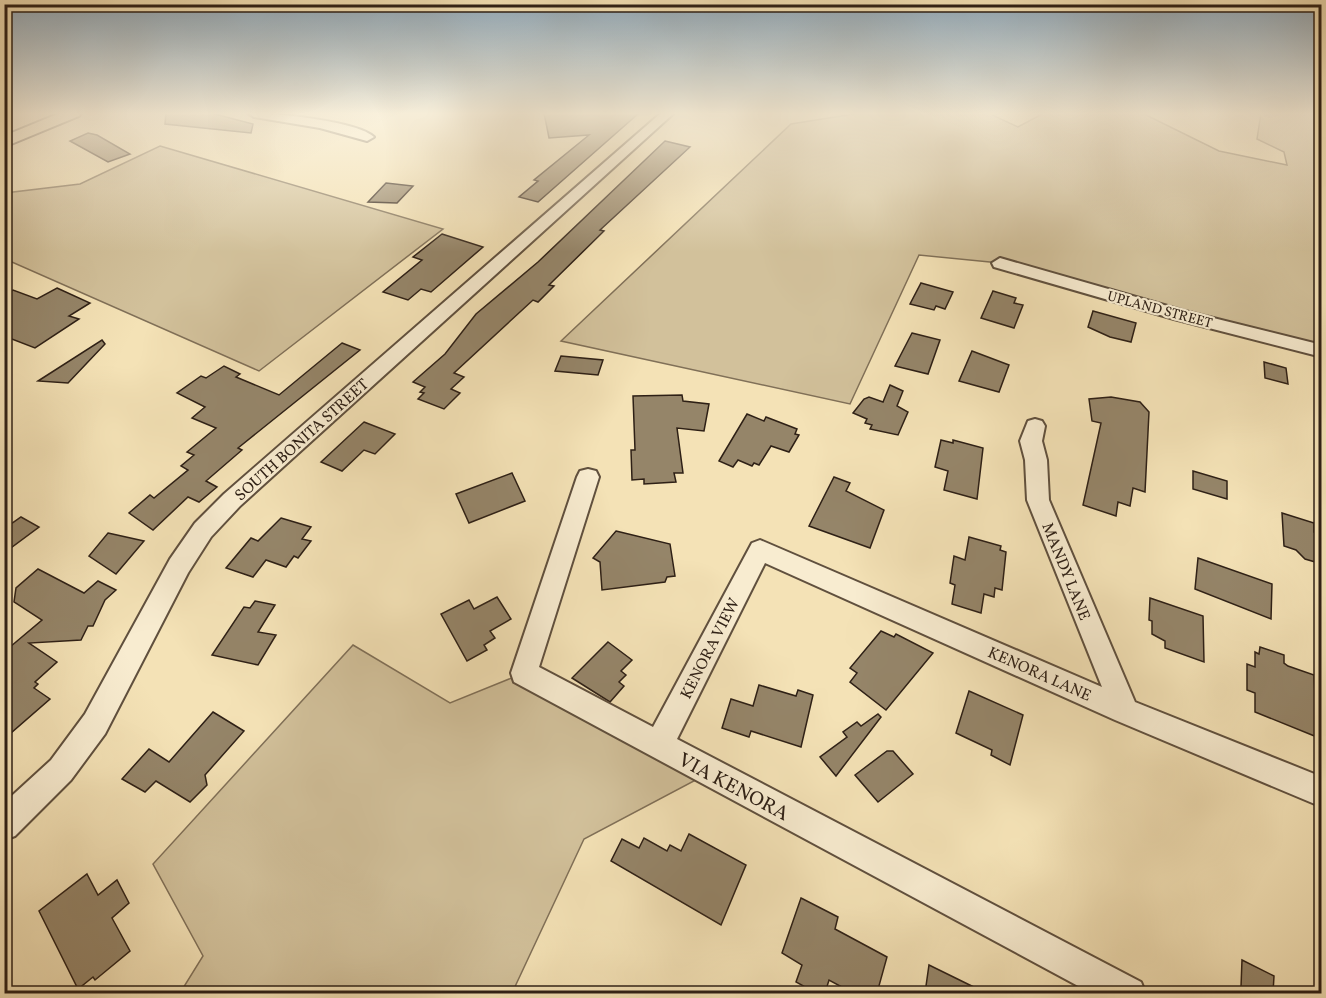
<svg xmlns="http://www.w3.org/2000/svg" width="1326" height="998" viewBox="0 0 1326 998" font-family="Vollkorn,serif">
	<style>
		.green { fill: #d2c19b; stroke: #807058; stroke-width: 1.5 }
		.building { fill: #958569; stroke: #2e2016; stroke-width: 1.5 }
		.lines { fill: none; stroke-linecap: round; stroke-linejoin: round }
		.minor-casing { stroke: #60503e; stroke-width: 4 }
		.major-casing { stroke: #2e2016; stroke-width: 4 }
		.minor { fill: #f8ecd0; fill-rule: evenodd }
		.major { fill: #f4e2b6; fill-rule: evenodd }
		.labels { text-anchor: middle; stroke-width: 4.5; stroke-linejoin: round; paint-order: stroke }
		.far-street-label { font-size: 14px; fill: #2e2016; stroke: #f8ecd0 }
		.street-label { font-size: 16px; fill: #2e2016; stroke: #f8ecd0 }
		.near-street-label { font-size: 20px; fill: #2e2016; stroke: #f8ecd0 }
	</style>
	<rect width="100%" height="100%" fill="#f4e2b6"/>
	<filter id="stains"><feTurbulence type="fractalNoise" baseFrequency=".00333" numOctaves="4"/><feColorMatrix values="0 0 0 0 .2 0 0 0 0 .09 0 0 0 0 .02 0 0 0 .5 -.17"/></filter>
	<radialGradient id="worn" r=".72"><stop offset=".6" stop-color="#630" stop-opacity="0"/><stop offset="1" stop-color="#630" stop-opacity=".3"/></radialGradient>
	<g class="green">
		<polygon points="860,113 988,113 1018,127 1044,113 1133,113 1144,114 1219,151 1287,165 1284,152 1257,139 1261,113 1321,113 1321,352 1000,263 919,255 850,404 561,341 791,124"/>
		<polygon points="160,146 443,229 259,371 5,259 5,193 80,184"/>
		<polygon points="353,645 450,703 524,673 709,773 584,839 512,993 180,993 203,956 153,864"/>
	</g>
	<g class="building">
		<polygon points="166,113 211,113 253,124 251,133 165,124"/>
		<polygon points="544,113 639,113 538,202 519,197 538,181 534,180 589,135 549,138"/>
		<polygon points="88,133 97,135 130,154 108,162 70,141"/>
		<polygon points="665,141 690,147 600,230 604,231 549,285 554,286 538,302 533,300 454,373 464,377 451,389 460,393 444,409 418,399 424,393 420,392 425,387 413,382 445,354 476,314 538,262"/>
		<polygon points="386,183 413,186 397,203 368,202"/>
		<polygon points="442,234 483,247 431,292 421,289 408,300 383,292 422,260 413,257"/>
		<polygon points="921,283 953,292 945,309 936,306 934,310 910,304"/>
		<polygon points="57,288 90,303 69,316 79,319 35,348 4,336 4,295 13,290 37,299"/>
		<polygon points="993,291 1016,298 1014,303 1023,305 1014,328 981,318"/>
		<polygon points="1093,311 1136,323 1131,342 1110,337 1088,327"/>
		<polygon points="912,333 940,340 928,374 895,366"/>
		<polygon points="102,340 105,344 68,383 38,381"/>
		<polygon points="342,343 360,350 238,448 242,450 206,481 217,487 199,502 188,497 153,530 129,513 150,495 154,498 188,470 181,466 194,455 187,452 216,428 192,418 205,407 177,393 201,376 206,378 224,366 240,374 236,377 279,395"/>
		<polygon points="972,351 1009,365 999,392 959,381"/>
		<polygon points="561,356 603,360 598,375 555,371"/>
		<polygon points="1264,362 1286,368 1288,384 1265,378"/>
		<polygon points="890,385 903,391 897,406 908,412 898,435 870,429 872,425 865,423 867,419 853,413 864,399 869,397 883,402"/>
		<polygon points="682,395 683,401 709,404 704,431 677,428 683,473 674,473 676,482 644,484 644,479 632,480 631,450 635,450 633,396"/>
		<polygon points="1111,397 1140,402 1149,412 1145,492 1133,488 1130,506 1118,502 1116,516 1083,505 1101,423 1092,421 1089,399"/>
		<polygon points="747,414 764,421 766,417 797,429 795,434 799,435 789,452 771,446 759,465 754,463 752,466 738,460 733,467 719,461"/>
		<polygon points="364,422 395,434 375,454 364,450 342,471 321,462"/>
		<polygon points="941,440 953,443 953,440 983,448 977,499 944,490 948,471 935,467"/>
		<polygon points="1193,471 1227,481 1227,499 1193,489"/>
		<polygon points="512,473 525,501 469,523 456,494"/>
		<polygon points="834,477 850,483 846,491 884,510 870,548 809,526"/>
		<polygon points="1282,513 1314,523 1314,532 1322,538 1322,564 1305,559 1296,550 1284,546"/>
		<polygon points="21,517 39,527 4,553 4,529"/>
		<polygon points="281,518 311,527 302,539 311,541 298,558 294,556 286,567 266,560 253,577 226,568 251,538 258,541"/>
		<polygon points="616,531 670,544 675,576 667,577 665,582 602,590 600,562 593,558"/>
		<polygon points="108,533 144,541 116,574 89,556"/>
		<polygon points="969,537 1001,546 1000,550 1006,552 1002,590 995,588 994,597 984,594 981,613 952,604 955,585 950,583 954,556 965,560"/>
		<polygon points="1198,558 1272,584 1271,619 1195,589"/>
		<polygon points="38,569 84,593 98,581 116,590 105,600 93,626 88,626 81,640 29,643 57,662 35,682 38,684 34,688 50,699 4,739 4,652 42,620 14,602 16,588"/>
		<polygon points="497,597 511,619 490,631 495,638 484,645 487,650 467,661 441,614 469,600 474,609"/>
		<polygon points="1150,598 1203,616 1204,662 1165,648 1165,641 1152,634 1152,621 1149,620"/>
		<polygon points="255,601 275,605 258,632 276,635 258,665 212,655 244,607 250,608"/>
		<polygon points="881,631 894,637 896,634 933,653 886,710 850,682 857,673 850,668"/>
		<polygon points="608,642 632,660 621,671 626,675 619,682 624,686 610,702 572,678"/>
		<polygon points="1260,647 1284,655 1284,663 1288,666 1314,675 1317,737 1255,712 1255,693 1247,690 1247,664 1255,667 1255,652 1259,654"/>
		<polygon points="759,685 796,696 798,690 813,695 801,747 751,731 749,737 722,728 731,699 753,706"/>
		<polygon points="969,691 1023,715 1010,765 991,755 992,750 956,733"/>
		<polygon points="213,712 244,731 205,775 207,785 190,802 156,781 145,792 122,779 149,749 169,762"/>
		<polygon points="878,714 881,717 836,776 820,757 847,737 843,732 857,722 861,726"/>
		<polygon points="887,751 893,751 913,774 878,802 855,775"/>
		<polygon points="689,834 746,865 721,925 611,861 622,839 639,848 644,838 667,851 670,845 681,851"/>
		<polygon points="87,874 98,895 117,880 129,903 112,918 130,951 95,980 93,977 78,989 39,911"/>
		<polygon points="801,898 838,917 835,929 887,957 877,993 853,993 829,980 825,993 816,993 796,982 802,965 782,953"/>
		<polygon points="1242,960 1274,976 1273,993 1254,993 1241,987"/>
		<polygon points="929,965 986,993 925,993"/>
	</g>
	<g class="lines">
		<defs>
			<g id="minor">
				<path d="M 248,113 C 273,113 357,121 374,137 L 367,141 L 320,128 L 254,117 Z"/>
				<polygon points="661,113 674,113 240,506 211,537 188,573 105,734 71,780 15,836 4,840 4,803 51,760 85,714 170,559 195,523 224,494"/>
				<polygon points="1000,258 1185,311 1322,345 1322,357 1174,319 994,267 992,263"/>
				<polygon points="1035,419 1042,421 1045,426 1042,441 1047,460 1049,500 1135,702 1322,777 1322,807 1115,720 765,563 677,739 1141,982 1146,994 1093,994 514,682 511,673 577,477 580,471 588,469 596,471 599,477 539,667 653,727 752,543 760,540 1102,687 1027,500 1025,460 1020,441 1028,421"/>
			</g>
			<polygon id="major" points="60,113 81,113 79,116 4,147 4,136"/>
		</defs>
		<use href="#minor" class="minor-casing"/>
		<use href="#major" class="major-casing"/>
		<use href="#minor" class="minor"/>
		<use href="#major" class="major"/>
	</g>
	<linearGradient id="sky" x2="0" y2="1"><stop stop-color="#92acbe"/><stop offset="0.45" stop-color="#faf2de"/><stop offset="1" stop-color="#faf2de" stop-opacity="0"/></linearGradient>
	<rect width="1326" height="252" fill="url(#sky)"/>
	<g class="labels">
		<g class="far-street-label">
			<text transform="translate(1160 309) rotate(15)" y="5">UPLAND STREET</text>
		</g>
		<g class="street-label">
			<text transform="translate(301 439) rotate(-42)" y="6">SOUTH BONITA STREET</text>
			<text transform="translate(1067 571) rotate(68)" y="6">MANDY LANE</text>
			<text transform="translate(709 648) rotate(-63)" y="6">KENORA VIEW</text>
			<text transform="translate(1040 673) rotate(24)" y="6">KENORA LANE</text>
		</g>
		<g class="near-street-label">
			<text transform="translate(734 786) rotate(28)" y="7">VIA KENORA</text>
		</g>
	</g>
	<rect width="1326" height="998" fill="none" stroke="#f4e2b6" stroke-width="24"/>
	<rect x="6" y="6" width="1314" height="986" fill="none" stroke="#2e2016" stroke-width="3"/>
	<rect x="12" y="12" width="1302" height="974" fill="none" stroke="#2e2016" stroke-width="1.5"/>
	<rect width="100%" height="100%" filter="url(#stains)"/>
	<rect width="100%" height="100%" fill="url(#worn)"/>
</svg>
